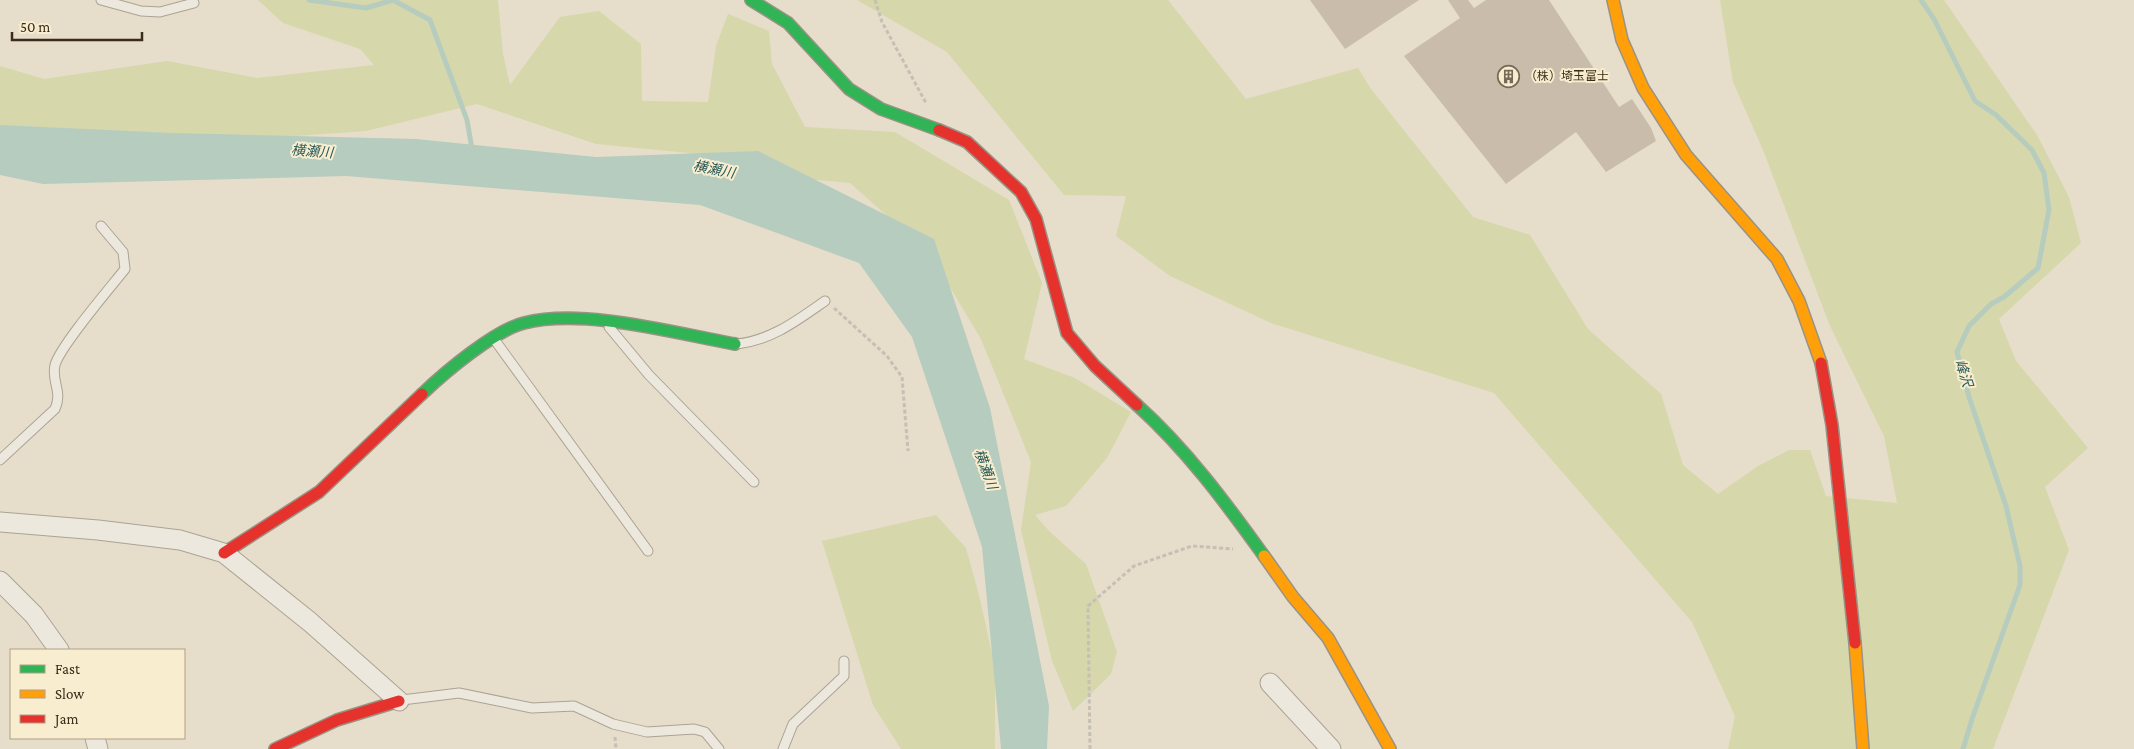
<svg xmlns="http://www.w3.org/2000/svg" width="2134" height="749" viewBox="0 0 2134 749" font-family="'Crimson Pro','Noto Sans JP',serif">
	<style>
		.green { fill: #d6d7ab }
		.water { fill: #b6ccbf }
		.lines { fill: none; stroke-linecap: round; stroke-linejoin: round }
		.stream { stroke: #b6ccbf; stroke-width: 5 }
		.building { fill: #cabcab }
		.lane-casing { stroke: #aba394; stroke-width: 11 }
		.street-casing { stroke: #aba394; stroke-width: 21 }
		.fast-casing { stroke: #9a9284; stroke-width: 14 }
		.slow-casing { stroke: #9a9284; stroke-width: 14 }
		.jam-casing { stroke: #9a9284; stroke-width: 14 }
		.path { stroke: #c6bfb4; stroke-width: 3; stroke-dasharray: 4 2.5; stroke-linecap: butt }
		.lane { stroke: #ede8dd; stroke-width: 9 }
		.street { stroke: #ede8dd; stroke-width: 19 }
		.fast { stroke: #30b455; stroke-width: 11 }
		.slow { stroke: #ff9f0a; stroke-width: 11 }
		.jam { stroke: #e5322d; stroke-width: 11 }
		.labels { text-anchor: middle; stroke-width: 4; stroke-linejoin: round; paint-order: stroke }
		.poi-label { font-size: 12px; fill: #3b2b1b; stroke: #f9edcf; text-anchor: start }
		.water-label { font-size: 14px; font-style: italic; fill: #295c59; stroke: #f9edcf }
	</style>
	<rect width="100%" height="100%" fill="#e6deca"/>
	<g class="green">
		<polygon points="258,0 498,0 503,54 510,85 560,17 599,11 641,44 642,101 708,102 716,46 728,14 769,31 772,64 805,127 895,132 1009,200 1042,283 1024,359 1075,378 1131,412 1107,458 1066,506 1035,515 1050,532 1086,564 1117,652 1111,674 1073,711 1052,661 1021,530 1031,462 981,339 930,254 850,183 773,176 689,153 596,144 477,104 366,131 169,145 0,129 0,66 44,79 167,61 257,78 374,65 360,49 283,23"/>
		<polygon points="857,0 1168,0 1246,99 1358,68 1371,89 1473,217 1530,235 1588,329 1661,394 1683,465 1718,494 1758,466 1789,450 1810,450 1826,496 1897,503 1884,436 1830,326 1763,150 1733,82 1720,0 1944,0 2037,135 2069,197 2081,243 1999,319 2016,361 2088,448 2045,487 2069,550 1993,749 1728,749 1735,716 1692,622 1494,393 1271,323 1170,276 1116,236 1126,196 1064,195 947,52"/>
		<polygon points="936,515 966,548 979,595 995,667 995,749 901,749 873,705 822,541"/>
	</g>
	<polygon class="water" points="0,125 172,133 416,139 596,157 758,151 934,239 990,408 1049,706 1047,749 1001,749 982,547 912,337 859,263 700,205 346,176 43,184 0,175"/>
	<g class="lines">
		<g class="stream">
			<polyline points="309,0 366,8 393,0 430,20 467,120 472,149"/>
			<polyline points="1921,0 1934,19 1975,101 1996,115 2032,150 2044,173 2049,210 2038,268 2004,297 1991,304 1969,326 1957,352 1969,397 2006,506 2020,566 2020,585 1972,719 1963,749"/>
		</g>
	</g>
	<g class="building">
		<polygon points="1310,0 1419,0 1345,49"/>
		<polygon points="1448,0 1468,0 1474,8 1486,0 1549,0 1619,107 1632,99 1651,128 1656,141 1606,172 1576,132 1506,184 1404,56 1460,18"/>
	</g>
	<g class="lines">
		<defs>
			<g id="lane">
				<polyline points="101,0 141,11 160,12 194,3"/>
				<polyline points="609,327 649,375 754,482"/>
				<polyline points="494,339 648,551"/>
				<path d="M 737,344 C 772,340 796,321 825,301"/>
				<path d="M 0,460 L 55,409 C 63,391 51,382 55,365 C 60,346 110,288 125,269 L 123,252 L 101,226"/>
				<polyline points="402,700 459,693 532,708 574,706 613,724 647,732 694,729 705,732 719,749"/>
				<polyline points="783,749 793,724 844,676 844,661"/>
			</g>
			<g id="street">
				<polyline points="0,522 98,530 180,540 224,553 310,622 399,701"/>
				<polyline points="0,581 34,615 59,650"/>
				<polyline points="1270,683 1331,749"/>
				<polyline points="95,738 98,749"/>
			</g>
			<g id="fast">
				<polyline points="751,0 788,23 849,89 881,109 939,130"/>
				<path d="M 422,394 C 445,372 495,330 524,323 C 584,308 674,333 735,344"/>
				<path d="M 1137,405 C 1186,449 1226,503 1264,556"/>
			</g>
			<g id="slow">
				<polyline points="1613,0 1622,40 1643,88 1686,155 1777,259 1799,301 1821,363"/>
				<polyline points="1264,556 1293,597 1328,638 1390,749"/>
				<polyline points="1855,643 1863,749"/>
			</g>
			<g id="jam">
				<polyline points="939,130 967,142 1021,192 1036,219 1067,333 1095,366 1137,405"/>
				<polyline points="1821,363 1832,425 1855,643"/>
				<polyline points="224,553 319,492 422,394"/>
				<polyline points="275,749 337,720 399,701"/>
			</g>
		</defs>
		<use href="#lane" class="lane-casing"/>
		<use href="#street" class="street-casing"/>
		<use href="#fast" class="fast-casing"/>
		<use href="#slow" class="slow-casing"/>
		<use href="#jam" class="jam-casing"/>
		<g class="path">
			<polyline points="875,0 882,22 926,103"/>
			<polyline points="834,308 887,356 902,377 908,451"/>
			<polyline points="615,737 616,749"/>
			<polyline points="1090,749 1088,606 1134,566 1192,546 1233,549"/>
		</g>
		<use href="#lane" class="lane"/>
		<use href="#street" class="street"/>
		<use href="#fast" class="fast"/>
		<use href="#slow" class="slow"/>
		<use href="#jam" class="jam"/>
	</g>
	<defs>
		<symbol id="building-ring" viewBox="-11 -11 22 22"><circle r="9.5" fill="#f9edcf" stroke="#776a58" stroke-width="1.5"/><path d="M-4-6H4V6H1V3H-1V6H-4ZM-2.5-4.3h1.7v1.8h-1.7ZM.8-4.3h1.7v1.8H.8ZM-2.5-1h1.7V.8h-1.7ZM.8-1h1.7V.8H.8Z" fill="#776a58"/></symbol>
	</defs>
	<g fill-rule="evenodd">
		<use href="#building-ring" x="1496" y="64" width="25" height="25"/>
	</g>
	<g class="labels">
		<g class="poi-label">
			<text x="1525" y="80">（株）埼玉富士</text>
		</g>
		<g class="water-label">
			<text transform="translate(312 151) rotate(4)" y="5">横瀬川</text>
			<text transform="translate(714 169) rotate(11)" y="5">横瀬川</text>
			<text transform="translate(1964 373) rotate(72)" y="5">峰沢</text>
			<text transform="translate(986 469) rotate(70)" y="5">横瀬川</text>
		</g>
	</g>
	<rect x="10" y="649" width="175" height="90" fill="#f9edcf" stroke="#ad9f87"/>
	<rect x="20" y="665" width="25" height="8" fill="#30b455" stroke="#ad9f87"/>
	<text x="55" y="674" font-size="15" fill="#3b2b1b">Fast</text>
	<rect x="20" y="690" width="25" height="8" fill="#ff9f0a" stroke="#ad9f87"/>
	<text x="55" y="699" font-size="15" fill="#3b2b1b">Slow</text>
	<rect x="20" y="715" width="25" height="8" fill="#e5322d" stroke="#ad9f87"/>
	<text x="55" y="724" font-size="15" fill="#3b2b1b">Jam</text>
	<path d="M12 32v8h130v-8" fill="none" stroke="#3b2b1b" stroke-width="2.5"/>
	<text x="20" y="32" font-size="15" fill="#3b2b1b" stroke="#f9edcf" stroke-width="4" paint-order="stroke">50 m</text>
</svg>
